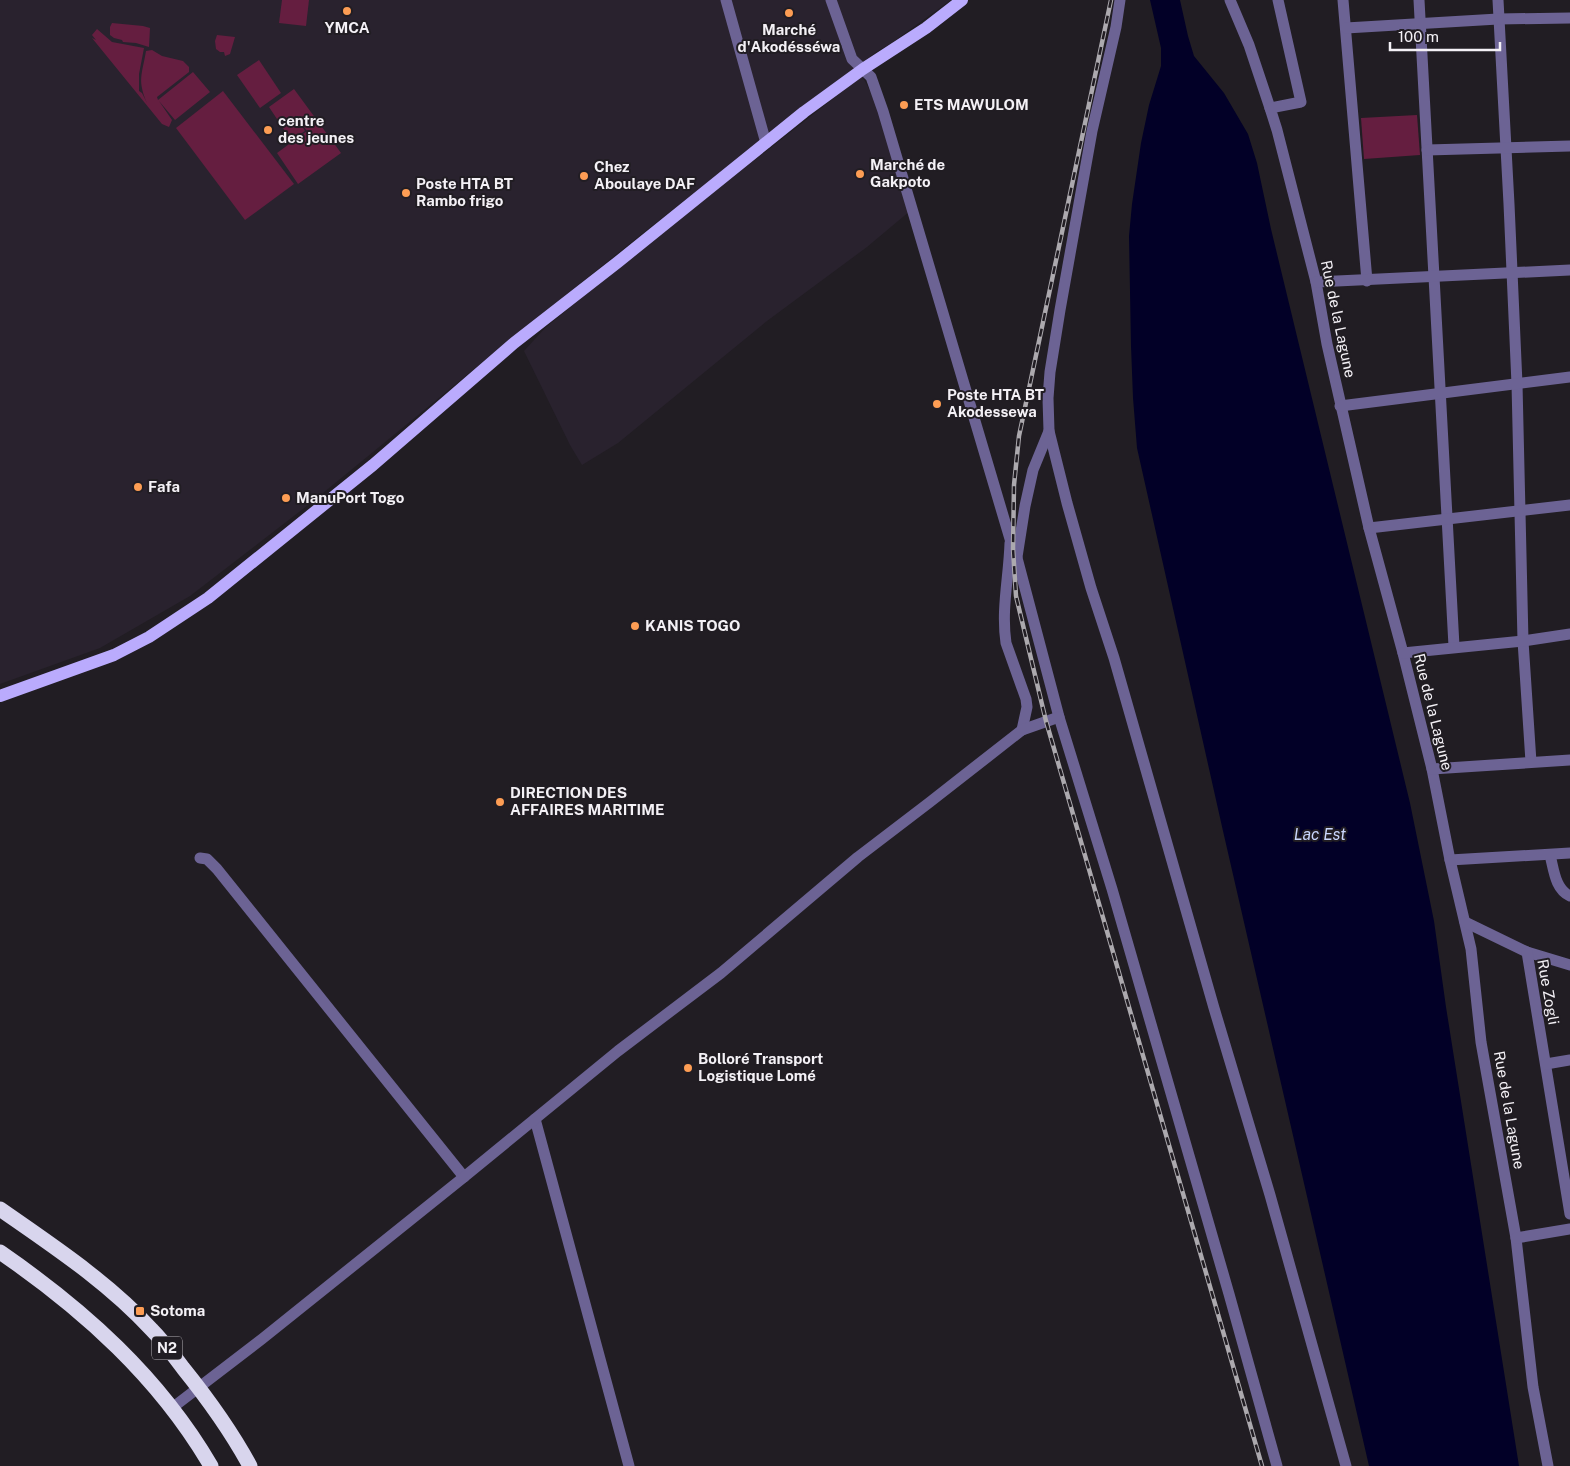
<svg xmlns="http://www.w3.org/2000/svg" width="1570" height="1466" viewBox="0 0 1570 1466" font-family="'Public Sans',sans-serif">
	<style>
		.built { fill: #29222e }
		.green { fill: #651e40 }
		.water { fill: #020027 }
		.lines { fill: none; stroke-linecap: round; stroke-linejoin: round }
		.minor { stroke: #6c6394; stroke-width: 11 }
		.major { stroke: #baabfd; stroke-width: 12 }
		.highway { stroke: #d8d5ed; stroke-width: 15 }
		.rail-casing { stroke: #aca9ae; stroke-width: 4.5 }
		.rail { stroke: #211d23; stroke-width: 2.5; stroke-dasharray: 8; stroke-linecap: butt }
		.poi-dot { fill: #fd9d54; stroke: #211d23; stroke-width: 2 }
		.labels { text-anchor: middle; stroke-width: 4; stroke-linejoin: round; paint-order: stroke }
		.shield { fill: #211d23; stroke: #b5b1b7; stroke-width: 1 }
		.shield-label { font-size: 14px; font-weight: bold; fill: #f4f1f6 }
		.poi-label { font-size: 15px; font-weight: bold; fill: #f4f1f6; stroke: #211d23; text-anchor: start }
		.street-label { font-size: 15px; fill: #f4f1f6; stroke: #211d23 }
		.water-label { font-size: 16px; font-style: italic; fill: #c9d6fd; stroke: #211d23 }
	</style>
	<rect width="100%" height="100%" fill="#211d23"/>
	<g class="built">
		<polygon points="0,0 951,0 890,44 876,52 648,229 506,343 312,502 190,596 100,648 0,684"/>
		<polygon points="862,76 878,105 910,211 867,247 767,321 618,443 582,465 570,445 524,351 545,328 635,254"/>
	</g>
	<g class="green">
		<polygon points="282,0 309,0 306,26 279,23"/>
		<polygon points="112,23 143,26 150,28 149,47 136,43 123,42 122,40 114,38 110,35 110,27"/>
		<path d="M 97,29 L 112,42 L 144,48 L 139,74 L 139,91 L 142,93 L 147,103 C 137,80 142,75 146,51 L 152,50 L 162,56 L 183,61 L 189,67 L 189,72 L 157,97 L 158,100 L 193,72 L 210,92 L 175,120 L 159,101 L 172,120 L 169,127 L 162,124 L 92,38 L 96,40 L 92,35 Z"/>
		<polygon points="217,35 235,37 230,54 225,56 224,52 220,52 216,49 215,41"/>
		<polygon points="259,60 281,93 260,108 237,75"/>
		<polygon points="294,89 341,153 298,184 277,153 307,131 295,115 305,131 291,140 269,107"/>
		<polygon points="223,91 294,184 245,220 176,128"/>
		<polygon points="1417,115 1420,155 1364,159 1361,118"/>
	</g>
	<polygon class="water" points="1150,0 1180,0 1188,36 1194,56 1224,93 1248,134 1257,163 1271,229 1410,803 1434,921 1446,1007 1519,1466 1369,1466 1223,831 1137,448 1133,398 1131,346 1129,236 1132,204 1141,143 1149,105 1161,66 1161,48"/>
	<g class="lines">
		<g class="minor">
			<polyline points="726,0 766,143"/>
			<polyline points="831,0 852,59 871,77 883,111 1013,549 1017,558 1059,717 1112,889 1229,1294 1277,1466"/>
			<polyline points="1120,0 1116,27 1092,131 1060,310 1050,372 1048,398 1049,431 1067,503 1091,588 1114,658 1214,1008 1270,1195 1346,1466"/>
			<polyline points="1230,0 1249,45 1270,108"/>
			<polyline points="1278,0 1301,102 1270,108 1277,130 1316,282 1327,344 1369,528 1403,653 1432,769 1450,860 1471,949 1481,1042 1516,1238 1533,1387 1548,1466"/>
			<polyline points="1343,0 1367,281"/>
			<polyline points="1419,0 1454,646"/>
			<polyline points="1498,0 1509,204 1517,384 1523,641 1531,762"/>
			<polyline points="1346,28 1498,19 1570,18"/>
			<polyline points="1427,150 1570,146"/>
			<polyline points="1316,282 1570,270"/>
			<polyline points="1340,406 1570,377"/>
			<polyline points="1369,528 1570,505"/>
			<path d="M 1010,543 C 1009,577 1001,609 1006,643 L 1026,699 L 1027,707 L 1022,730"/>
			<polyline points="1017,557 1025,506 1033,470 1049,431"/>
			<polyline points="1403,653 1523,641 1570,634"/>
			<polyline points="1432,769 1570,760"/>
			<path d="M 1550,855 C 1554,870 1555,889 1570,896"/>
			<polyline points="200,858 207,859 217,869 464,1177"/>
			<polyline points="1450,860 1570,853"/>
			<polyline points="1465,922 1527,952 1570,965"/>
			<polyline points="1527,952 1570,1214"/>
			<polyline points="1546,1064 1570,1060"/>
			<polyline points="535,1119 629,1466"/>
			<polyline points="1516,1238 1570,1229"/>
			<polyline points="172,1408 262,1339 464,1177 618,1051 721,973 858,857 930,802 1022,730 1059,717"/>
		</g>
		<polyline class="major" points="0,696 114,655 149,637 208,598 373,465 514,343 618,262 804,112 863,69 926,28 962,0"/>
		<g class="highway">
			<path d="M 0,1209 C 53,1246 108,1282 152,1330 C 164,1342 173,1355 183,1368 C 208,1399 231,1431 250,1466"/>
			<path d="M 0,1252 C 84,1310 159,1377 211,1466"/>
		</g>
		<defs>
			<polyline id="rail" points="1111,0 1019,436 1014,485 1013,549 1016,596 1046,721 1262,1466"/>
		</defs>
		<use href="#rail" class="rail-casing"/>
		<use href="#rail" class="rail"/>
	</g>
	<g class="poi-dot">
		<circle cx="347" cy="11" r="5"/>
		<circle cx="789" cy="13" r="5"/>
		<circle cx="904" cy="105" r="5"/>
		<circle cx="268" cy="130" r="5"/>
		<circle cx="860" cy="174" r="5"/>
		<circle cx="584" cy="176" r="5"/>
		<circle cx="406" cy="193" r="5"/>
		<circle cx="937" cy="404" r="5"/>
		<circle cx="138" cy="487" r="5"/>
		<circle cx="286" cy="498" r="5"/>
		<circle cx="635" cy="626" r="5"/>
		<circle cx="500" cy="802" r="5"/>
		<circle cx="688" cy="1068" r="5"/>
		<rect x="135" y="1306" width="10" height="10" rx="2.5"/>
	</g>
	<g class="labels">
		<rect class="shield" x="152" y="1336.5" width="30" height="23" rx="4"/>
		<g class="shield-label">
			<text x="167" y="1353">N2</text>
		</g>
		<g class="poi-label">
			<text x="347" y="33" text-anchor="middle">YMCA</text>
			<text x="789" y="35" text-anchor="middle">Marché<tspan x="789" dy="17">d'Akodésséwa</tspan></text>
			<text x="914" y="110">ETS MAWULOM</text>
			<text x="278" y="126">centre<tspan x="278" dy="17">des jeunes</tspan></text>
			<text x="870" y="170">Marché de<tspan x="870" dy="17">Gakpoto</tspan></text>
			<text x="594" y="172">Chez<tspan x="594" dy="17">Aboulaye DAF</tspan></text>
			<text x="416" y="189">Poste HTA BT<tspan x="416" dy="17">Rambo frigo</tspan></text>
			<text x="947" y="400">Poste HTA BT<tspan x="947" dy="17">Akodessewa</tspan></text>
			<text x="148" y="492">Fafa</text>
			<text x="296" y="503">ManuPort Togo</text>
			<text x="645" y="631">KANIS TOGO</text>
			<text x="510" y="798">DIRECTION DES<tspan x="510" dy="17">AFFAIRES MARITIME</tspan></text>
			<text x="698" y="1064">Bolloré Transport<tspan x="698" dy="17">Logistique Lomé</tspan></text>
			<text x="150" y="1316">Sotoma</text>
		</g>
		<g class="street-label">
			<text transform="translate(1338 319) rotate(78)" y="5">Rue de la Lagune</text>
			<text transform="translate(1433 712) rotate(76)" y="5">Rue de la Lagune</text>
			<text transform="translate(1548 992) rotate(80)" y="5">Rue Zogli</text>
			<text transform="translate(1509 1110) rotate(80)" y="5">Rue de la Lagune</text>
		</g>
		<g class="water-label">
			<text x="1320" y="840">Lac Est</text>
		</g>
	</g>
	<path d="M1390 42v8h110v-8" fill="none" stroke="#f4f1f6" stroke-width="2.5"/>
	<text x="1398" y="42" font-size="15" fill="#f4f1f6" stroke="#211d23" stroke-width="4" paint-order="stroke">100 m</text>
</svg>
